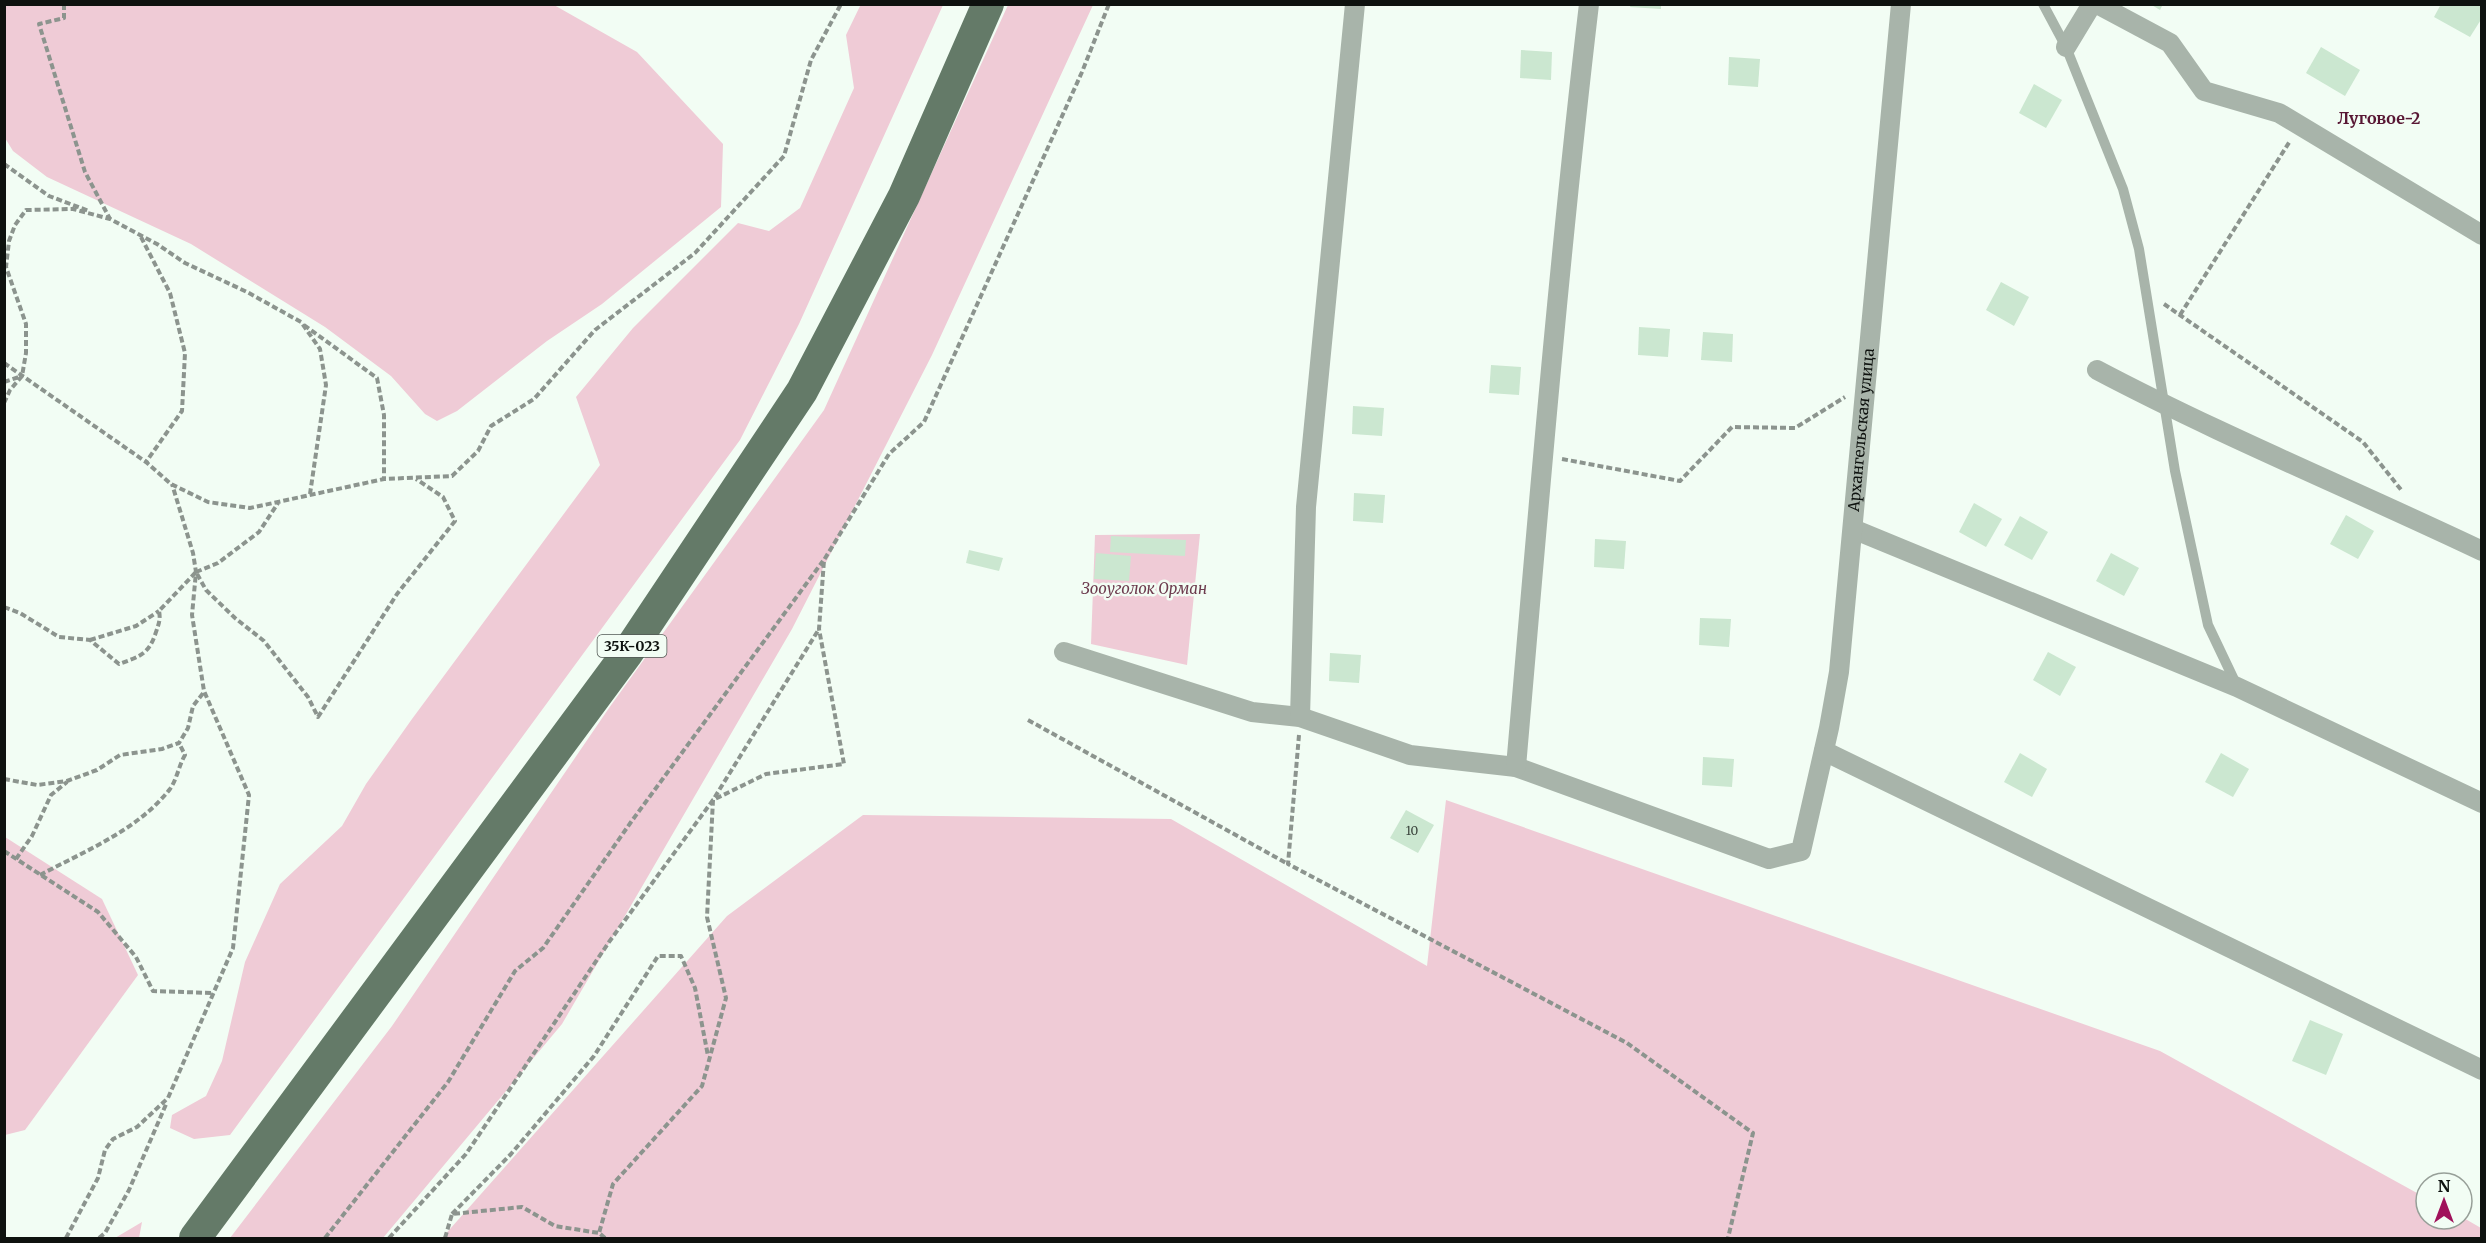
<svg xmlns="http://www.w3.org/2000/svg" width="2486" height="1243" viewBox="0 0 2486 1243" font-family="Merriweather,serif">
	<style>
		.green { fill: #efcbd6 }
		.building { fill: #cbe7d0 }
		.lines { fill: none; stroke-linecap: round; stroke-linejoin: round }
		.path { stroke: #8c948e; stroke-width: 4; stroke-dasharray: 6 3; stroke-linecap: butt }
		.service { stroke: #a8b4aa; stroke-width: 10 }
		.minor { stroke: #a8b4aa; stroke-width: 20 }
		.primary { stroke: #647a68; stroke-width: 32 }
		.labels { text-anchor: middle; stroke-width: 5; stroke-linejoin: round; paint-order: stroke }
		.number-label { font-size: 12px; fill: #3d473f }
		.shield { fill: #f2fdf4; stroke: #525854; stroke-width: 1.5 }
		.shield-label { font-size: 14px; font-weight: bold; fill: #0e120f }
		.street-label { font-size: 15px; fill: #0e120f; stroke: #f2fdf4 }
		.park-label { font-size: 15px; font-style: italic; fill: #6d3b4e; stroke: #f2fdf4 }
		.neighbourhood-label { font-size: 16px; font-weight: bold; fill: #581734; stroke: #f2fdf4 }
	</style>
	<rect width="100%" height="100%" fill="#f2fdf4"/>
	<g class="green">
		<polygon points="861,4 943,5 799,324 740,440 230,1135 194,1139 170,1128 172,1115 206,1096 222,1061 245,962 280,884 342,826 366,784 412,719 600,465 576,397 633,328 738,223 769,231 800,208 854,88 846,35"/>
		<polygon points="4,5 554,5 637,52 723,144 721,207 602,304 547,341 457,411 437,421 425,414 391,376 325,327 191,244 47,177 13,151 5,138"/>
		<polygon points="1008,5 1093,5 932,355 792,629 562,1024 383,1238 230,1238 392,1026 609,708 824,410"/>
		<polygon points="1200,534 1187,665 1091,644 1095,535"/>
		<polygon points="1446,800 2160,1051 2426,1198 2426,1219 2462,1217 2481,1228 2481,1238 442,1238 727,916 863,815 1171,819 1427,966"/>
		<polygon points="5,837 102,899 138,975 25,1130 5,1135"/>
		<polygon points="142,1222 139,1238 115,1238"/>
	</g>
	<g class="building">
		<polygon points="1631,4 1661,4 1661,9 1630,7"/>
		<polygon points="2150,4 2163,4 2160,10"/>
		<polygon points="2441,4 2482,6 2482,18 2470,37 2434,17"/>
		<polygon points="2321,47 2360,70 2345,96 2306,73"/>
		<polygon points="1521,50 1552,52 1551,80 1520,78"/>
		<polygon points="1729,57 1760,59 1758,87 1728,85"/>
		<polygon points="2034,84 2062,100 2046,128 2019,113"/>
		<polygon points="2001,282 2029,297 2014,326 1986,310"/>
		<polygon points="1639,327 1670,329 1668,357 1638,355"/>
		<polygon points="1703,332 1733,334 1732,362 1701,360"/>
		<polygon points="1491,365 1521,367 1519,395 1489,393"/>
		<polygon points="1353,406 1384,408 1382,436 1352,434"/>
		<polygon points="1354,493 1385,495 1383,523 1353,521"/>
		<polygon points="1974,503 2002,519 1986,547 1959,532"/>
		<polygon points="2346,515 2374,531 2358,559 2330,544"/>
		<polygon points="2020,516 2048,532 2032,560 2004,545"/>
		<polygon points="1111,536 1186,540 1185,556 1110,552"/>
		<polygon points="1595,539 1626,541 1624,569 1594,567"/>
		<polygon points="969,550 1003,558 999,571 966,563"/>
		<polygon points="1096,553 1131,556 1129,581 1094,579"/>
		<polygon points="2111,553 2139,568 2124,596 2096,581"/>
		<polygon points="1700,618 1731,619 1729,647 1699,645"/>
		<polygon points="2048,652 2076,667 2060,696 2033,680"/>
		<polygon points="1330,653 1361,655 1359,683 1329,681"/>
		<polygon points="2020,753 2047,769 2032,797 2004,782"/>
		<polygon points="2221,753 2249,769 2233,797 2205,782"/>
		<polygon points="1703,757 1734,759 1732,787 1702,785"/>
		<polygon points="1406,810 1434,825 1418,853 1390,838"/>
		<polygon points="2310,1020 2343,1034 2326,1075 2292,1061"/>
	</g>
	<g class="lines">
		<g class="path">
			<polyline points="64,4 64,18 39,24 85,172 110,219"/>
			<polyline points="4,164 49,196 89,211"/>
			<polyline points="141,237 170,293 185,353 182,411 146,462"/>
			<polyline points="2164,304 2363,442 2402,491"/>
			<polyline points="2180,315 2290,141"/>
			<polyline points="304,325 377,378 384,415 384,479"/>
			<polyline points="4,363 146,462 171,484 208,502 250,508 384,479 452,476 478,451 491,426 534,399 595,330 695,253 784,156 811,60 841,4"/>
			<polyline points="4,382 22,376"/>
			<polyline points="4,403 10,390 22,376 26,353 26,324 6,267 9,241 15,225 26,210 73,209 110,219 157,244 185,263 247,292 301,322 320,349 326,385 310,494"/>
			<polyline points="1562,459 1680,481 1732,427 1795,428 1845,397"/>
			<polyline points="196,572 218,563 259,532 278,503"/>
			<path d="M 4,607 L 20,613 L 59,637 L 90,640 L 119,664 C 138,657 148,655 155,635 C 158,626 161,620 159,611 L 196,572 L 206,590 L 235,618 L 264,641 L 308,697 L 318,717 L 397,594 L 455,521 L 443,497 L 416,479"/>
			<polyline points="90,640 136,626 159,611"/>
			<polyline points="1028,720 1288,864"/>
			<polyline points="1299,735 1288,864 1627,1043 1753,1133 1728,1238"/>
			<polyline points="4,779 37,785 67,781 97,770 120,755 162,749 179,743 188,728 193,706 204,692"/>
			<polyline points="4,851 98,912 136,957 153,991 213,993"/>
			<polyline points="16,859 32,836 51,795 67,782"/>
			<path d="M 40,875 C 85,851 138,830 170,789 C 177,779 179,765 185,755 L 179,743"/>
			<polyline points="452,1214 511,1154 594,1056 658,956 681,956 695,988 708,1056"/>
			<polyline points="66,1238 98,1178 105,1150 113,1139 137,1127 168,1098 233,948 249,795 204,691 192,615 196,572 193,553 172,484"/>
			<polyline points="99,1238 105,1233 129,1190 167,1102"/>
			<polyline points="325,1238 448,1082 515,971 543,948 631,822 823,561"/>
			<polyline points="389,1238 466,1154 609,942 713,800 819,629"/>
			<polyline points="445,1238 452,1214 522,1207 555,1226 599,1233"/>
			<polyline points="605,1238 599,1233 613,1184 702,1086 726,998 707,917 713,800 766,774 844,764 819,629 824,560 889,454 924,422 1082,72 1109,4"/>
		</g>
		<polyline class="service" points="2043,4 2066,47 2123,189 2139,249 2175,471 2208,625 2237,686"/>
		<g class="minor">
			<polyline points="2097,4 2170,43 2204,91 2279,113 2482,235"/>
			<polyline points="2066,47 2092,4"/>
			<path d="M 2097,370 C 2222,436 2354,490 2482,551"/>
			<polyline points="1853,529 2237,687 2482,803"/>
			<path id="s1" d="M 1064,652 L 1252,712 L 1300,717 L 1410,755 L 1516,767 L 1769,859 L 1801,851 L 1829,728 L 1839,672 L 1901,4"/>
			<polyline points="1300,717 1306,507 1355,4"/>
			<polyline points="1824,751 2482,1070"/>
			<path d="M 1516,767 C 1538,512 1559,258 1589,4"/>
		</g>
		<polyline class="primary" points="195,1238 626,655 802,391 904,196 988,4"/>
	</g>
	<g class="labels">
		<g class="number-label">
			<text x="1412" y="835">10</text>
		</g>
		<rect class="shield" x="597.5" y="635" width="69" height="22" rx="4.5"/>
		<g class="shield-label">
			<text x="632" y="651">35К-023</text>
		</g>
		<g class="street-label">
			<text dy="5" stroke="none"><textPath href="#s1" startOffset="1197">Архангельская улица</textPath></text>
		</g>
		<g class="park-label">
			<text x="1144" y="594">Зооуголок Орман</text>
		</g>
		<g class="neighbourhood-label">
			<text x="2379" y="124">Луговое-2</text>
		</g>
	</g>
	<rect width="2486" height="1243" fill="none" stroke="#0e120f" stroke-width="12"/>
	<g transform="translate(2444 1201)"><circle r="28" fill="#f2fdf4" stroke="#979f98" stroke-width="1.5"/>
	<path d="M0-4.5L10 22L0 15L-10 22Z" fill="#a0125b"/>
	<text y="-9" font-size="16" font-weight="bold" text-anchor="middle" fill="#0e120f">N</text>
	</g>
</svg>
